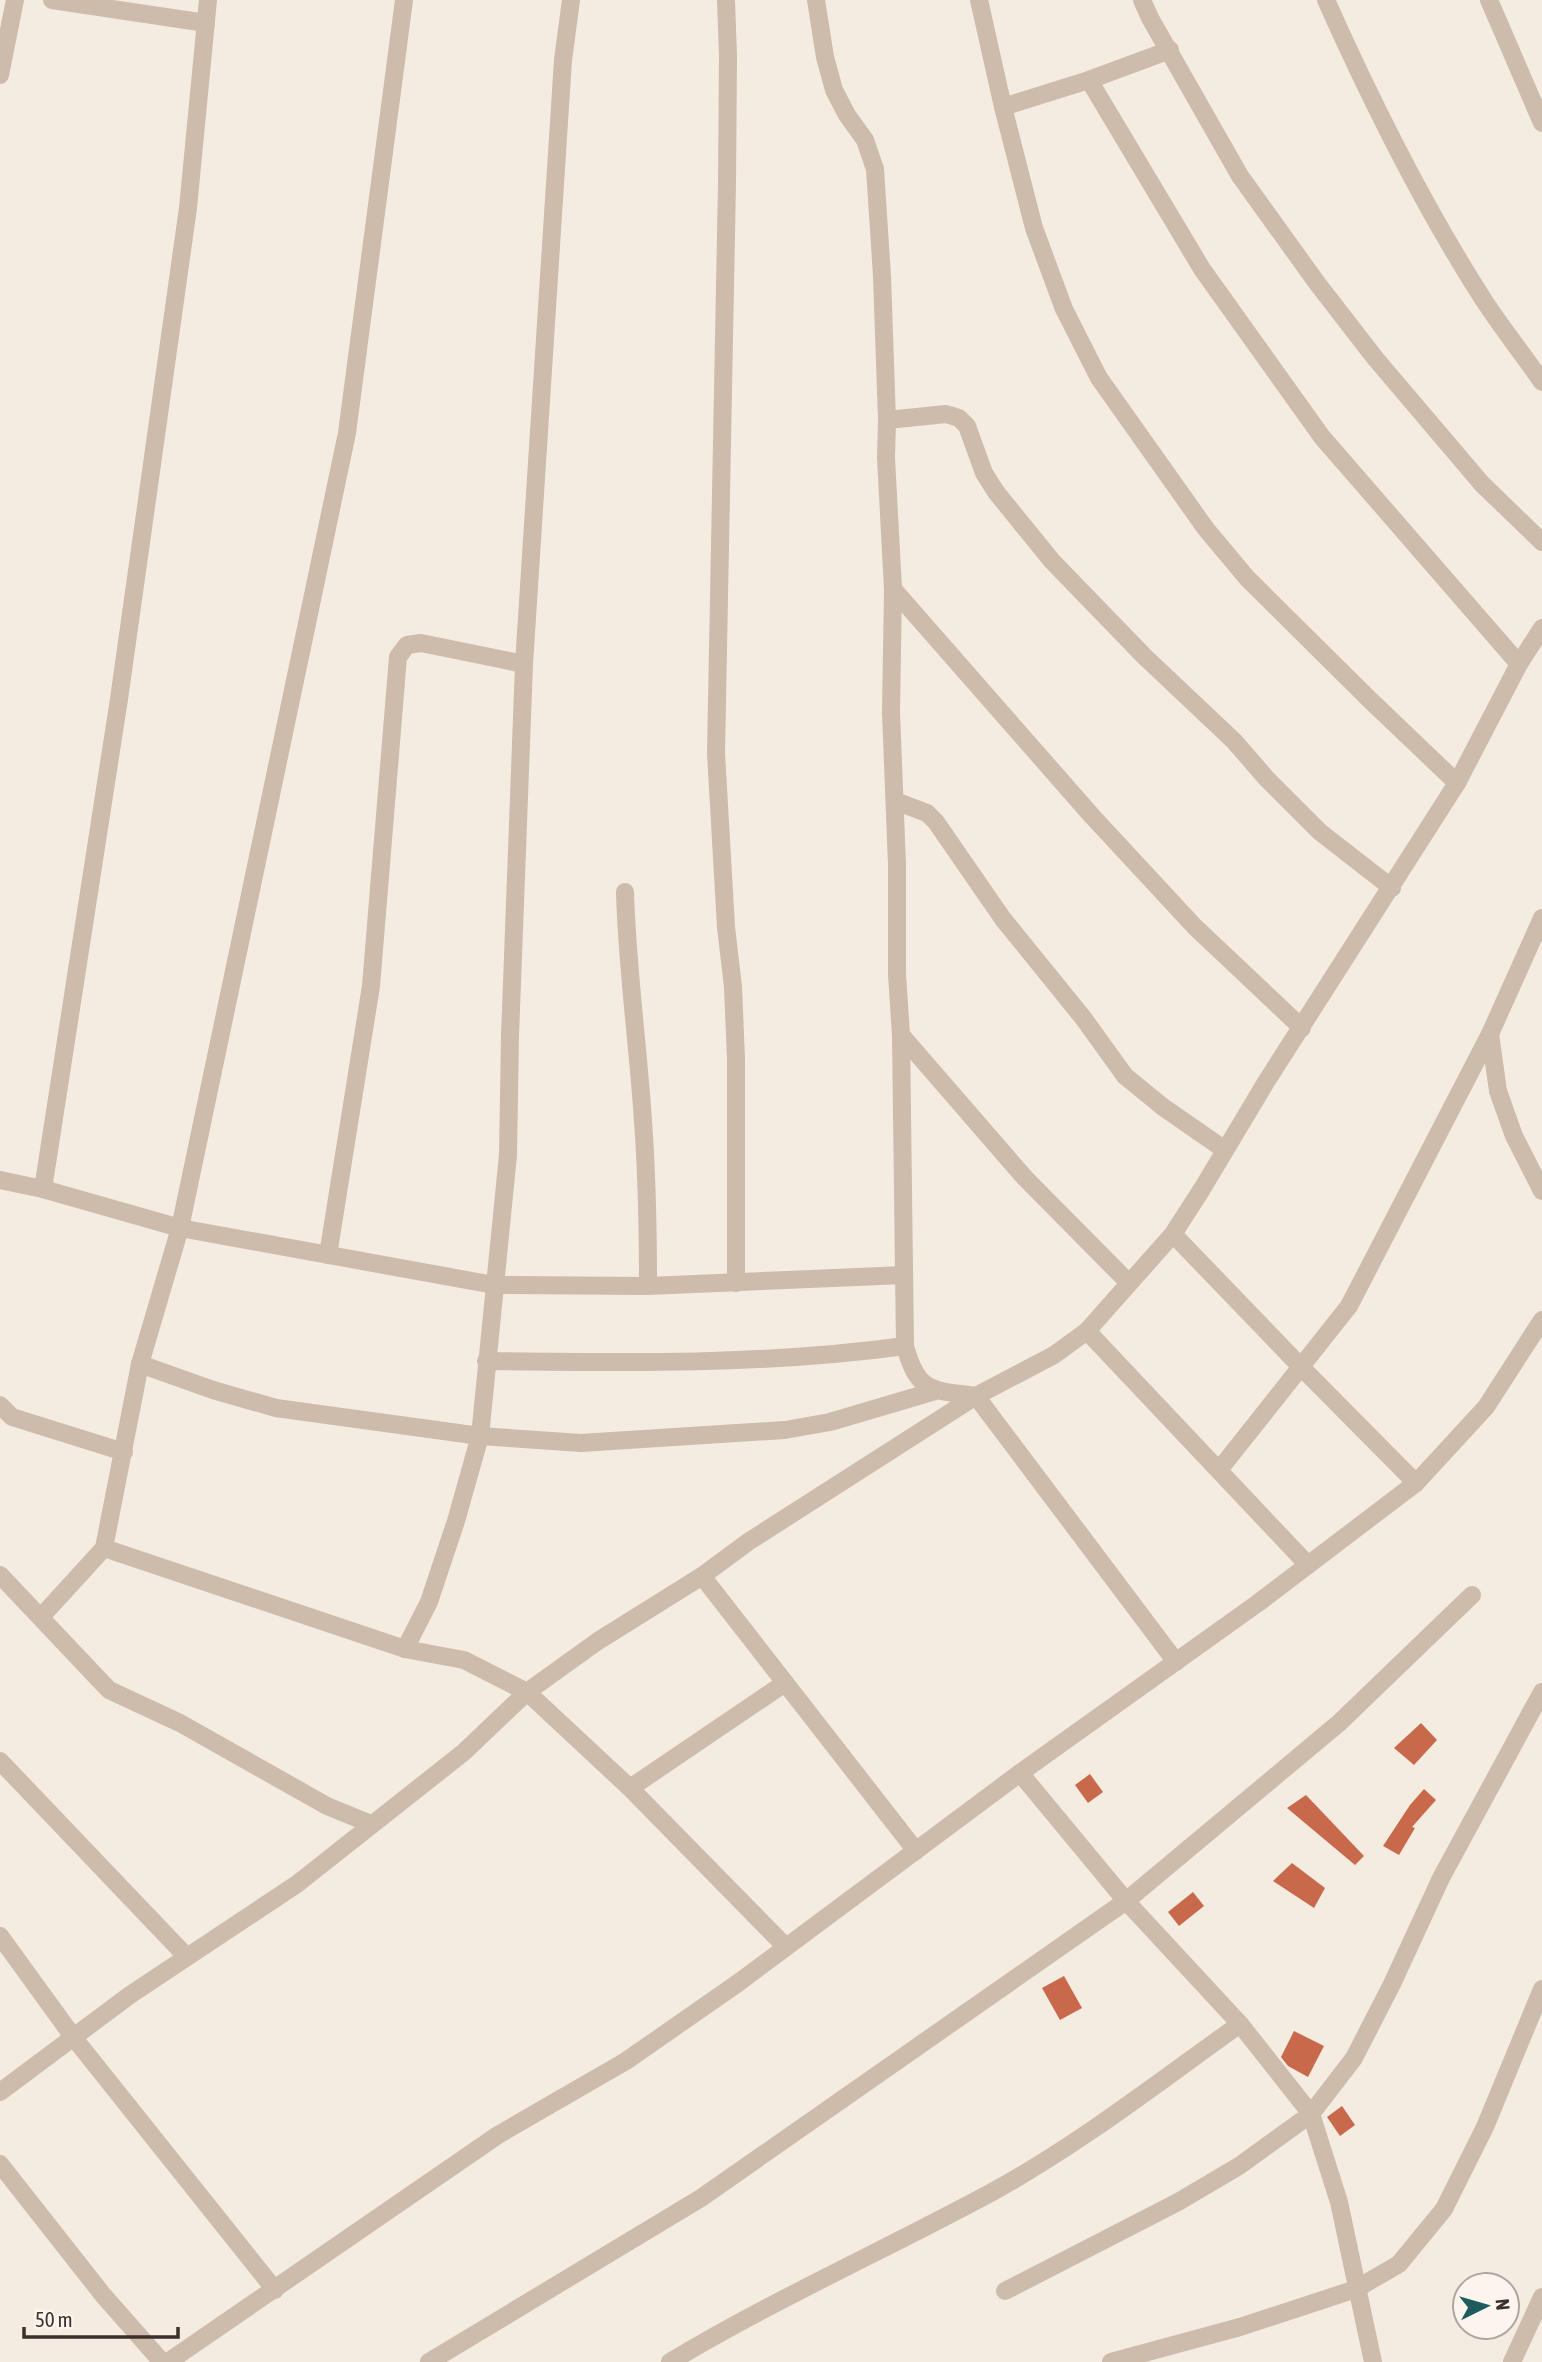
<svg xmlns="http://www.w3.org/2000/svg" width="1542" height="2362" viewBox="0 0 1542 2362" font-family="'Asap Condensed',sans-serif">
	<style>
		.building { fill: #c8694b }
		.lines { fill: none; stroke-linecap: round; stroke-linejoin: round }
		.minor { stroke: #cdbbac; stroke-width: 18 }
	</style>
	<rect width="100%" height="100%" fill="#f4ebe1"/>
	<g class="building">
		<polygon points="1421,1723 1437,1740 1414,1765 1394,1748"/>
		<polygon points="1090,1774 1103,1792 1088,1803 1075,1785"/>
		<polygon points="1424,1789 1436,1800 1412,1827 1415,1828 1399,1855 1383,1846 1410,1805"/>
		<polygon points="1306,1795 1364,1856 1355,1865 1287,1808"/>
		<polygon points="1292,1863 1325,1888 1314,1908 1273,1881"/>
		<polygon points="1193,1892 1204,1906 1179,1926 1168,1912"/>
		<polygon points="1064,1976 1082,2008 1060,2020 1042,1988"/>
		<polygon points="1294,2031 1324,2046 1308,2077 1288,2066 1281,2057"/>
		<polygon points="1342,2106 1355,2125 1340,2136 1327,2117"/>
	</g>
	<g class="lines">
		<g class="minor">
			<polyline points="52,0 206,23"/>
			<polyline points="726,0 728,57 727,183 716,753 726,927 733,987 736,1059 736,1283"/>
			<path d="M 816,0 L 825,57 L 834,90 L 847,115 L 865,140 L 875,169 L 882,276 L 887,420 L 886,458 L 893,589 L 891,712 L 897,865 L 897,974 L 901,1035 L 905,1346 C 918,1394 933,1390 976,1396 L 1176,1662"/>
			<polyline points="979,0 1003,107 1034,228 1064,309 1099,378 1206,529 1247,578 1369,699 1457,783"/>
			<polyline points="1142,0 1150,18 1240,176 1317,283 1375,358 1482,484 1542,542"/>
			<path d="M 1326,0 C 1372,103 1422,204 1483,299 C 1501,327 1523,354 1542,382"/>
			<polyline points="1489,0 1542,123"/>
			<polyline points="0,75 15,0"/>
			<polyline points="1089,80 1202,269 1322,437 1519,664"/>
			<polyline points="1003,107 1089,80 1170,50"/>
			<polyline points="887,420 946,414 959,418 967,426 984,473 996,492 1052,561 1145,657 1234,741 1267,779 1320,832 1392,888"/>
			<polyline points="893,589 1092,816 1195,927 1302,1028"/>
			<polyline points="895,801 927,813 936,822 1003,919 1084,1019 1125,1076 1163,1107 1225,1150"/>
			<path d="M 625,892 C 627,968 638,1044 643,1121 C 647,1176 648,1231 648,1286"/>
			<polyline points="1490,1034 1498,1091 1514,1136 1542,1191"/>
			<polyline points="901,1035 1025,1178 1128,1282"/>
			<polyline points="0,1180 43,1189 180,1228 494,1285 648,1286 904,1275"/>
			<polyline points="43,1189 119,699 188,208 208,0"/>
			<polyline points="1173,1234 1302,1368 1416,1483"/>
			<polyline points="328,1255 371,986 398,657 407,645 421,643 524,664"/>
			<polyline points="1087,1331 1308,1565"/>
			<path d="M 486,1361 C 626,1363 766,1365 905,1346"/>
			<polyline points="140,1364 213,1390 276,1408 480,1436 581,1443 785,1430 830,1422 935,1391"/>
			<polyline points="0,1405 12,1417 124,1452"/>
			<polyline points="1219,1470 1349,1306 1490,1034 1542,918"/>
			<polyline points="104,1548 405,1649 464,1660 527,1692 630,1788 786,1947"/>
			<polyline points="0,1575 109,1690 180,1723 327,1806 371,1824"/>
			<polyline points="702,1576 916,1851"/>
			<polyline points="41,1617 104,1548 140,1364 180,1228 347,433 404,0"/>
			<polyline points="405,1649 429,1602 456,1521 480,1436 508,1155 510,1036 524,664 563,60 571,0"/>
			<polyline points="0,1761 187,1957"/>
			<polyline points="1020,1773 1126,1901 1240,2024 1311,2114 1339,2202 1373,2362"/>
			<polyline points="630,1788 785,1683"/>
			<polyline points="0,1936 74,2038 275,2290"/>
			<polyline points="0,2092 130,1995 297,1884 464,1752 527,1692 598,1641 702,1576 748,1542 976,1396 1054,1355 1087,1331 1173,1234 1202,1189 1266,1082 1457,783 1519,664 1542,628"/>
			<polyline points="0,2164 103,2295 162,2362"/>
			<polyline points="1005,2291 1178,2202 1239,2166 1311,2114 1354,2058 1392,1984 1441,1878 1542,1692"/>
			<polyline points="168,2362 498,2135 626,2061 738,1983 1020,1773 1258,1603 1416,1483 1486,1407 1542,1320"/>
			<polyline points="429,2362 701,2198 1126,1901 1339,1723 1472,1595"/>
			<path d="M 670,2362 C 775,2299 887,2249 994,2191 C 1081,2143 1160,2081 1240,2024"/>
			<polyline points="1111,2362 1240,2327 1356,2289 1399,2264 1444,2209 1485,2127 1542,1989"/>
			<polyline points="1512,2362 1542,2297"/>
		</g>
	</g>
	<g transform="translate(1486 2306) rotate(85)"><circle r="33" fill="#fbf5ee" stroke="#aea6a0" stroke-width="2"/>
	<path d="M0-5L12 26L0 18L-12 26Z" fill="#1f5a5e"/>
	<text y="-10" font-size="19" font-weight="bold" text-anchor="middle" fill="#3b302b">N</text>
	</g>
	<path d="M24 2327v10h154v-10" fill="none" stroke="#3b302b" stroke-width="3.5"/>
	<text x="35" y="2327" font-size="21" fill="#3b302b" stroke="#fbf5ee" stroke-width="5" paint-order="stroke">50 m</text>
</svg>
